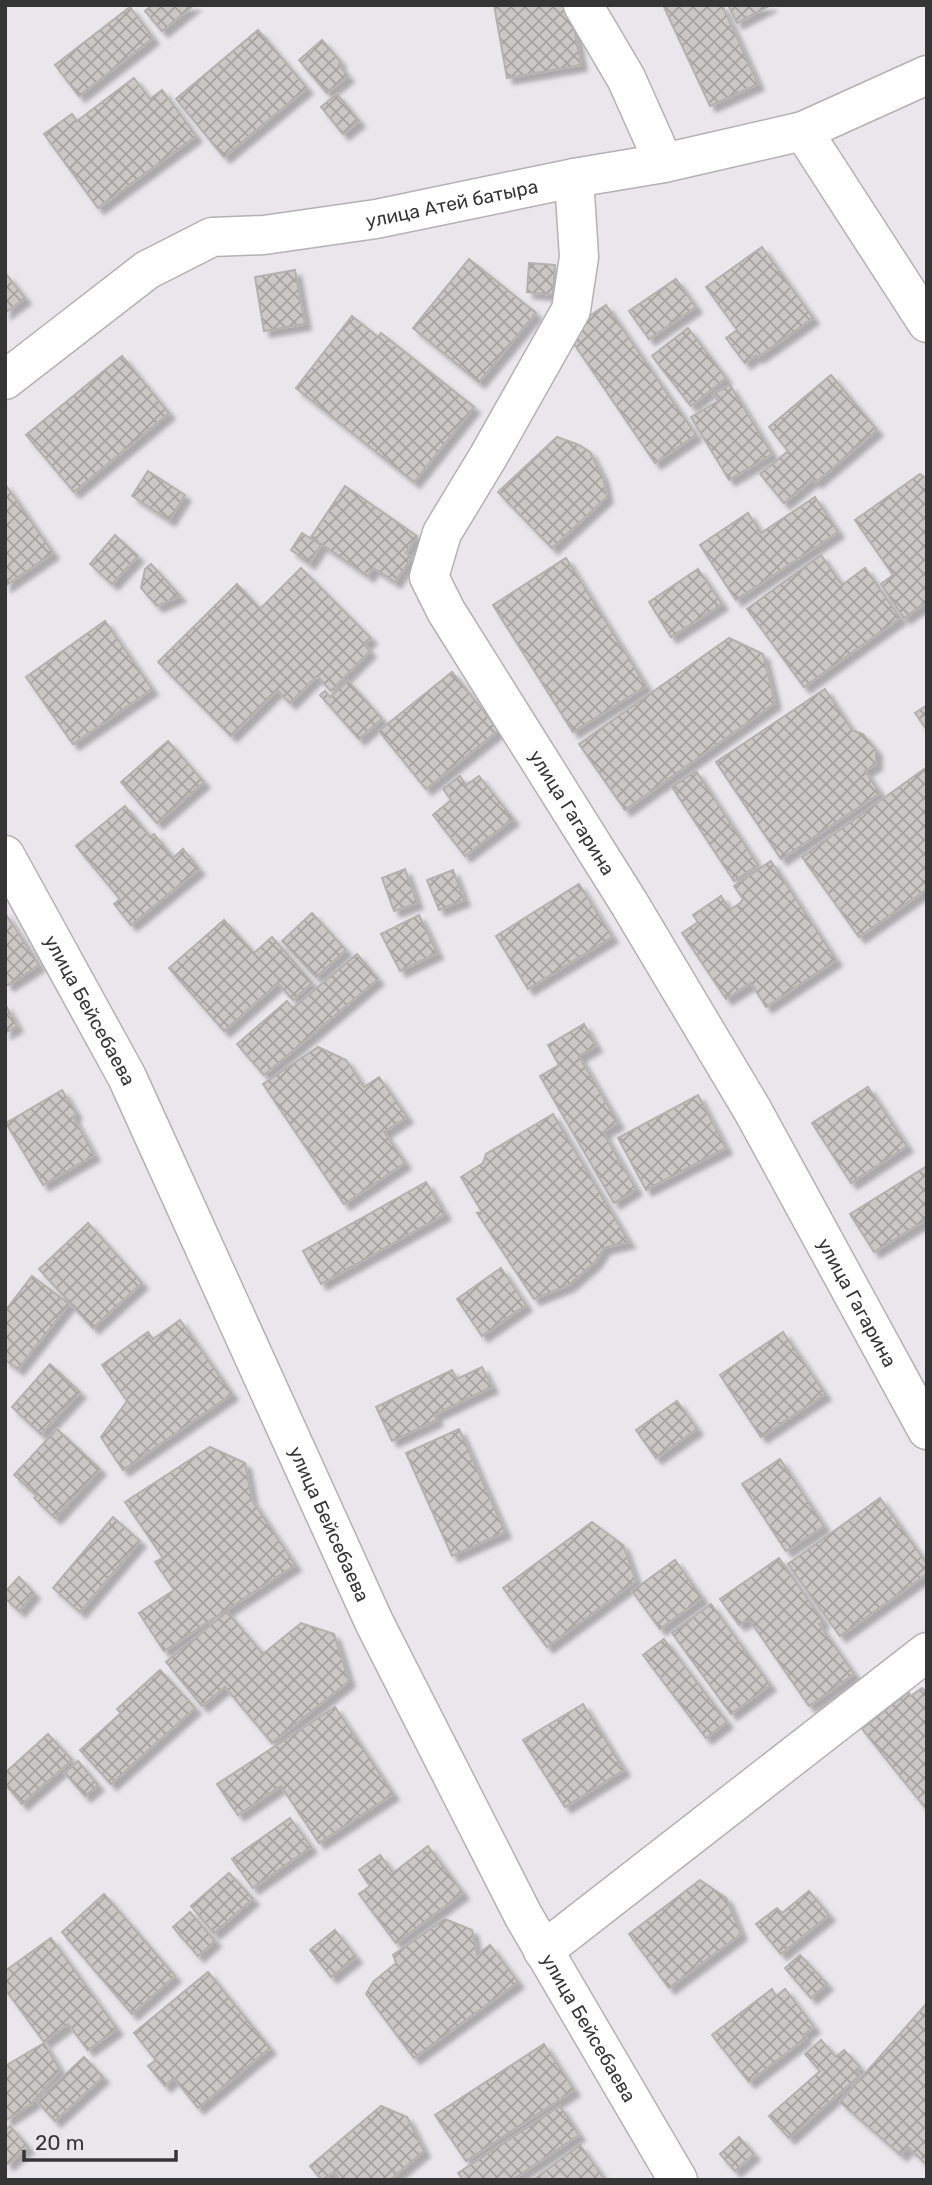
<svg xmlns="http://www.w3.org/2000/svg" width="932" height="2185" viewBox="0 0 932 2185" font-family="Rubik,sans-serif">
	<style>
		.building { fill: url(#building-cross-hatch); stroke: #b3b0ad; stroke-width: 2; filter: url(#shadow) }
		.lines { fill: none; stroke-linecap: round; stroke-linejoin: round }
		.minor-casing { stroke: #b3b1b4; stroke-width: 41 }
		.minor { stroke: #fff; stroke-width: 38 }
		.labels { text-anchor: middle; stroke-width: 5; stroke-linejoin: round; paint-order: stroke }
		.street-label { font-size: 19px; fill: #363536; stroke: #e9e7eb }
	</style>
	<defs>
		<pattern id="building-cross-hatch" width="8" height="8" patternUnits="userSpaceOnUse" patternTransform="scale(1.75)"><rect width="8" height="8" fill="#cac7c4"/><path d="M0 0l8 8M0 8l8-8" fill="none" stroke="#a5a2a0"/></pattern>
		<filter id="shadow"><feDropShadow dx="6" dy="6" stdDeviation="2" flood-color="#0004"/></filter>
	</defs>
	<rect width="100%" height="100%" fill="#e9e7eb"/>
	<g class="building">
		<polygon points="152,5 194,5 162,31 145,11"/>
		<polygon points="494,5 570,5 581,65 507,78"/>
		<polygon points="663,5 722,5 758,84 710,106"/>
		<polygon points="728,5 771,5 737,23"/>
		<polygon points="130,7 153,38 79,96 55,65"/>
		<polygon points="258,30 307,88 224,157 176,99"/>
		<polygon points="322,40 340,61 339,65 348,76 327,93 299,60"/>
		<polygon points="134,78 150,99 162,90 196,136 98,208 44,134 72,114 77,121"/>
		<polygon points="337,94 359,121 343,134 321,107"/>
		<polygon points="762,247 813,318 758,357 756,355 745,363 726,338 737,330 706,287"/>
		<polygon points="469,259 536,313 479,382 413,328"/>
		<polygon points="529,263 555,265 553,295 527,292"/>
		<polygon points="295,270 305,324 264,331 255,277"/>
		<polygon points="7,275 25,298 5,313 5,277"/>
		<polygon points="676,279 696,307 649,339 629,311"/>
		<polygon points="606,305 696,435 655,463 566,332"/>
		<polygon points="352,316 378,337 381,333 474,407 414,482 296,388"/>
		<polygon points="688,328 726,378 691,406 652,356"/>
		<polygon points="122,356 169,413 74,492 26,435"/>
		<polygon points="831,375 877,430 816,482 813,479 784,503 760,474 788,451 769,427"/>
		<polygon points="730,385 772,454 729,480 691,417 718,401 713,394"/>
		<polygon points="557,437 579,445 590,452 603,478 607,497 552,548 498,492"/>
		<polygon points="148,471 185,495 169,520 132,496"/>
		<polygon points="920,474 927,479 927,602 904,618 881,584 893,575 855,520"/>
		<polygon points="5,484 53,553 5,586"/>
		<polygon points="345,486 417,536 406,553 412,557 395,582 373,568 368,576 311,537"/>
		<polygon points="815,497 838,532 736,600 700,545 748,513 761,533"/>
		<polygon points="302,533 321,545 309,563 291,550"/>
		<polygon points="115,535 138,556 112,584 90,564"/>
		<polygon points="821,555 842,585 865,568 900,618 804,687 747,609"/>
		<polygon points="566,558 646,686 573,732 493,605"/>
		<polygon points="151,564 180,596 157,606 141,588 145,569"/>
		<polygon points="301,568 371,638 364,645 370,651 331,691 317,676 290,703 277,690 231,736 158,662 237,584 260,609"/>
		<polygon points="698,569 722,604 671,637 649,602"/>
		<polygon points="105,621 152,689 73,744 26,677"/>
		<polygon points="729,638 763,654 775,703 625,810 579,744"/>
		<polygon points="452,672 499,730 426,789 379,731"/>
		<polygon points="348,681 382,719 359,739 320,695 325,691 330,697"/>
		<polygon points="825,689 852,730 863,734 876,750 876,764 865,771 880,793 781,859 716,762"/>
		<polygon points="927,705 927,730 915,713"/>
		<polygon points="168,741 204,782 157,823 121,782"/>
		<polygon points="927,767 927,889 859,937 802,857"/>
		<polygon points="696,771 758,865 734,881 672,787"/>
		<polygon points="460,776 466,785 479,776 513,819 465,856 433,815 451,800 443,789"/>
		<polygon points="125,806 150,837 154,834 173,858 183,849 199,869 131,925 114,904 120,899 76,846"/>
		<polygon points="771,861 836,960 766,1007 751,983 726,999 682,933 698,922 693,915 721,896 730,910 740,903 743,899 734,886"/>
		<polygon points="405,869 417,903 394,911 382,878"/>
		<polygon points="453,870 464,900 439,910 427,880"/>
		<polygon points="579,884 612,937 528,989 496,936"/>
		<polygon points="5,913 39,965 8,985 5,982"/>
		<polygon points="312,913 346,950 316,977 282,941"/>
		<polygon points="419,915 437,953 400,971 381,934"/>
		<polygon points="224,920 254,953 272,937 312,983 293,1000 278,983 224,1031 169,968"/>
		<polygon points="357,954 378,979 264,1075 237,1044 287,1001 293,1008"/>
		<polygon points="5,1004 17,1026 5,1033"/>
		<polygon points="584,1024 596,1046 579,1056 618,1123 603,1132 636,1189 614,1203 540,1076 559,1065 548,1045"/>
		<polygon points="318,1047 346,1060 364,1087 379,1077 407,1117 384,1132 405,1163 344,1204 263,1084"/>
		<polygon points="868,1087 907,1146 851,1183 812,1123"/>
		<polygon points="62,1090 76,1113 73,1117 94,1155 43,1185 6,1123"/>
		<polygon points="698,1095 726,1148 646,1190 618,1138"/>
		<polygon points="553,1114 629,1242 604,1248 596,1261 569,1285 534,1299 477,1213 482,1212 461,1177 483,1163 486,1154"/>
		<polygon points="927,1166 927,1219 874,1252 850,1214"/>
		<polygon points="426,1182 445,1214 321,1284 303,1251"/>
		<polygon points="88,1223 142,1283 93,1328 39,1269"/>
		<polygon points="501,1268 526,1305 482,1336 457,1299"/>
		<polygon points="32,1276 69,1304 18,1369 5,1360 5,1311"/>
		<polygon points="180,1320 232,1394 123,1470 101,1437 127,1401 102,1365 148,1332 153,1339"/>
		<polygon points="783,1332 825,1394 761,1437 720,1375"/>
		<polygon points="50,1364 80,1392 41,1434 12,1407"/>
		<polygon points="482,1367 492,1387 434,1415 437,1420 392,1441 376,1407 452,1370 457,1379"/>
		<polygon points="677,1401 697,1429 656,1458 636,1430"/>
		<polygon points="57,1429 100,1469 55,1518 34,1498 37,1496 14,1475"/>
		<polygon points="459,1429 505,1532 452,1556 406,1453"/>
		<polygon points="210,1447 245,1463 252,1500 295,1565 164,1651 139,1613 174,1590 155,1562 163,1558 125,1502"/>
		<polygon points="780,1459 824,1526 786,1551 742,1484"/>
		<polygon points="880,1498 927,1564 927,1574 840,1636 788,1564"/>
		<polygon points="113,1517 140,1541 80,1612 53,1588"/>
		<polygon points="592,1522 623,1545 636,1581 547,1647 503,1588"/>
		<polygon points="779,1558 823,1621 819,1624 854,1674 809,1706 749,1619 739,1625 720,1599"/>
		<polygon points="675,1560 702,1598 660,1629 632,1591"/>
		<polygon points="19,1577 34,1593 19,1611 5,1598 5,1592"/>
		<polygon points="711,1604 770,1685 731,1714 672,1633"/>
		<polygon points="227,1612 263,1654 301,1623 334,1634 349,1681 272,1743 225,1687 202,1706 166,1662"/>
		<polygon points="664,1639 727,1722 706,1738 643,1655"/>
		<polygon points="160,1670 195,1708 111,1784 80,1750 121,1713 117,1709"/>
		<polygon points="922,1688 927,1693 927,1810 862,1729 908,1692 911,1696"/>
		<polygon points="583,1704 624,1770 565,1807 523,1740"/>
		<polygon points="335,1707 393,1794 319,1843 281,1786 238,1815 217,1784"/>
		<polygon points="48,1734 72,1760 22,1804 5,1784 5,1773"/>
		<polygon points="78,1761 98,1785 85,1796 65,1773"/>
		<polygon points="290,1818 311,1847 253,1888 232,1859"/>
		<polygon points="428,1846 463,1893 396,1943 359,1894 370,1886 359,1870 380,1855 393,1873"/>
		<polygon points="229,1873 253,1899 214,1933 191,1906"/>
		<polygon points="700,1880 726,1898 741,1934 669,1988 629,1934"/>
		<polygon points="809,1891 829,1915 781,1954 756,1924 777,1908 782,1913"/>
		<polygon points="104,1894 175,1976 132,2014 62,1932"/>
		<polygon points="190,1912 215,1941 198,1956 173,1927"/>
		<polygon points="445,1919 472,1930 477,1955 490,1945 518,1982 414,2058 366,1994 373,1982 396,1963 393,1955"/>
		<polygon points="335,1930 356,1957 331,1977 310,1950"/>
		<polygon points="51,1938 117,2029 88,2050 68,2024 44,2042 5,1989 5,1971"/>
		<polygon points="800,1955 827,1984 811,1998 785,1968"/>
		<polygon points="208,1972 270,2048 198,2108 174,2078 165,2086 148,2066 156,2060 134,2033"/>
		<polygon points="772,1989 776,1996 785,1989 814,2027 803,2035 806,2038 749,2082 712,2035"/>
		<polygon points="927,2003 927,2165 908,2147 901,2155 840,2102"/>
		<polygon points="821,2040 836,2057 844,2050 860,2067 856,2071 860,2075 789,2138 769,2116 820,2071 805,2054"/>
		<polygon points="44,2043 60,2070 31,2104 5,2121 5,2066"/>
		<polygon points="544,2044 574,2090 466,2161 435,2115"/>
		<polygon points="84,2057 103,2077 55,2121 37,2101"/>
		<polygon points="381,2106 407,2117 424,2151 390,2180 340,2180 334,2172 322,2180 310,2166"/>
		<polygon points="560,2106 579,2135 512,2180 463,2180 458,2173"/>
		<polygon points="10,2126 28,2147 8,2164 5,2162 5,2130"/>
		<polygon points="739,2137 754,2154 735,2171 720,2154"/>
		<polygon points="580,2145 605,2180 533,2180"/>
	</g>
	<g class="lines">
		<defs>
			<g id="minor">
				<polyline points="583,5 626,78 664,163"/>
				<polyline points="803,131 927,323"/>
				<path id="s1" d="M 574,178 L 579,257 L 571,310 L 488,457 L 442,533 L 429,577 L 446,611 L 629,903 L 753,1111 L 927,1430"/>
				<path id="s2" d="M 5,380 L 147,270 L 212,237 L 264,235 L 376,219 L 574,178 L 664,163 L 803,131 L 927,75"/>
				<path id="s3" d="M 5,855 L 127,1077 L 374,1622 L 523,1915 L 678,2180"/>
				<polyline points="543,1951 927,1652"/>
			</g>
		</defs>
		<use href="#minor" class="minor-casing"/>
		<use href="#minor" class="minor"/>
	</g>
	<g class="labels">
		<g class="street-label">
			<text dy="7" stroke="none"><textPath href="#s2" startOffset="495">улица Атей батыра</textPath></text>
			<text dy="7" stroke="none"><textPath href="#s1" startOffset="712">улица Гагарина</textPath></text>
			<text dy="7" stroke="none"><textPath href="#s3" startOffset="177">улица Бейсебаева</textPath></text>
			<text dy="7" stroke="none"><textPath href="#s1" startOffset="1279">улица Гагарина</textPath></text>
			<text dy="7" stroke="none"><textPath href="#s3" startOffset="744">улица Бейсебаева</textPath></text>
			<text dy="7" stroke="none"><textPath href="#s3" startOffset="1311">улица Бейсебаева</textPath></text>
		</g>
	</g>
	<rect width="932" height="2185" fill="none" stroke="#363536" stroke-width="14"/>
	<path d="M24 2150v10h152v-10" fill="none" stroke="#363536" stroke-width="3.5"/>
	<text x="35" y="2150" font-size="21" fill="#363536" stroke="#e9e7eb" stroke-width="5" paint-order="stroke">20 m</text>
</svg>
